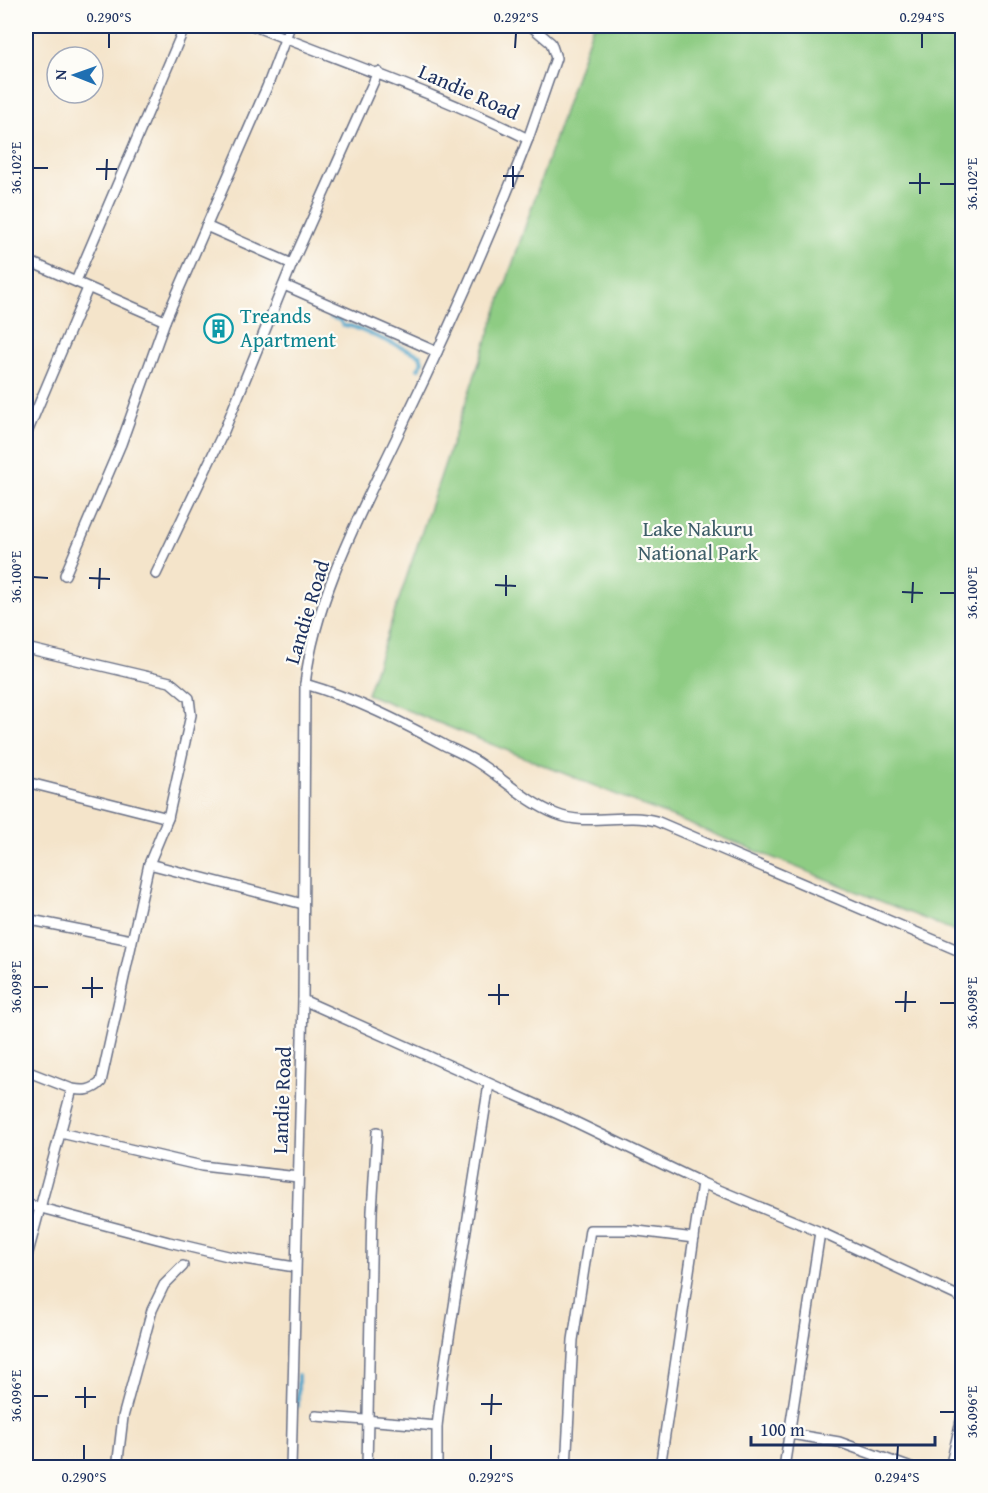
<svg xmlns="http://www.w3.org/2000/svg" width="988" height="1493" viewBox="0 0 988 1493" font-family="'Gentium Book Plus',serif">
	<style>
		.green { fill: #8ecc83; stroke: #547e70; stroke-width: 1.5 }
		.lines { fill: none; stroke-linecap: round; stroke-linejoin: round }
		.stream { stroke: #4da5ca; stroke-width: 4 }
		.street-casing { stroke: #676e84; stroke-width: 12 }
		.street { stroke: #fff; stroke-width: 9 }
		.ticks { fill: none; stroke: #1b2f5e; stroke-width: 2 }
		.labels { text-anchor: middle; stroke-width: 4.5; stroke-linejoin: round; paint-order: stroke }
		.street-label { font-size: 21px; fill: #1b2f5e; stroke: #fdfcf7 }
		.culture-label { font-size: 21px; fill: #0d838f; stroke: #fdfcf7; text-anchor: start }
		.park-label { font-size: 21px; fill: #3e5e69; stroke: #fdfcf7 }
		.neatline { fill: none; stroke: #1b2f5e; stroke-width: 2 }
		.ticks-label { font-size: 15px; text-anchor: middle; fill: #1b2f5e }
	</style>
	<rect width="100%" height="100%" fill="#fdfcf7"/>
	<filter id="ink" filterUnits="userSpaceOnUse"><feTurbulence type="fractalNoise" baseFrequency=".0167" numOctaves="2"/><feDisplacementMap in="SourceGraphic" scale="12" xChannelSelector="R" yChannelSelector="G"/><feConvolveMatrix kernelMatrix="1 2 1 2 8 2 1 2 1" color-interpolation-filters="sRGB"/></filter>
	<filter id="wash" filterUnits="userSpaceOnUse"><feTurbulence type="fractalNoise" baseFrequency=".008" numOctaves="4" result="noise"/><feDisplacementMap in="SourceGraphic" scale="24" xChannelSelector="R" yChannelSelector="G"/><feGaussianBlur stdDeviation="1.35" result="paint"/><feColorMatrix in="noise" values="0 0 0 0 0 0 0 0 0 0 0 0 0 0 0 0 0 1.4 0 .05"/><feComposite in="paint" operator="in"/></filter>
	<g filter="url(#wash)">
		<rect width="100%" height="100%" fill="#f4e4ca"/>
		<polygon class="green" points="593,26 962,26 962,934 367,694"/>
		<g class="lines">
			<g class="stream">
				<polyline points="330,317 340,320 343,326 351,326 420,355 422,362 418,369"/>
				<polyline points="298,1375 298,1406"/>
			</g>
		</g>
	</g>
	<g filter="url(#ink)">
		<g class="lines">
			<defs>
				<g id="street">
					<path d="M 254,26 C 346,63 439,94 528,139 C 491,235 449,329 404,422 C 365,505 316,592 305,684 L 303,1000 L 291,1468"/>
					<polyline points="528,139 556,58 551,43 531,26"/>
					<polyline points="206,226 292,264"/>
					<polyline points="26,260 165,321"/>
					<polyline points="76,281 185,26"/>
					<polyline points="284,285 437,352"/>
					<polyline points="26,435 88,288"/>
					<polyline points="156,574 224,431 292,264 378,72"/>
					<polyline points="65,575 121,444 165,321 267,87 290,26"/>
					<path d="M 26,648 L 170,682 L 189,698 L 191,715 L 168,818 L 149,864 L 101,1082 C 92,1091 84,1091 72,1089"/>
					<path d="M 305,684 C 354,698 399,721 444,745 C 456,751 469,756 480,764 C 506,781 527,802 556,814 C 588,827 624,812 656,821 L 962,952"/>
					<polyline points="26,782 168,818"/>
					<polyline points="149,864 303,904"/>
					<polyline points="26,919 131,940"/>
					<polyline points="303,1000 569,1119 702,1183 660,1468"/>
					<polyline points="26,1071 72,1089 26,1260"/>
					<polyline points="61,1133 202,1166 298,1177"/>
					<polyline points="702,1183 820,1232 962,1298"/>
					<polyline points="26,1204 169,1242 232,1257 295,1267"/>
					<polyline points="316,1416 437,1426"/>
					<polyline points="791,1434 839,1442 911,1468"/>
					<polyline points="117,1468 123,1417 152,1310 164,1285 183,1266"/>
					<polyline points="367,1468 372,1211 377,1132"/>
					<polyline points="437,1468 437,1426 443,1376 489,1084"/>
					<polyline points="566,1468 573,1340 590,1230 630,1230 694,1238"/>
					<polyline points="784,1468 820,1232"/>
					<polyline points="950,1468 962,1416"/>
				</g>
			</defs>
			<use href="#street" class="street-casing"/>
			<use href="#street" class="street"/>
		</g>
	</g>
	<path class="ticks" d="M 109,48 L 109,33M 515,48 L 516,33M 922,48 L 922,33M 33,168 L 48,168M 96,169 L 117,169M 503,176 L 524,176M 106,180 L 107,159M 909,183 L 930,183M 940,184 L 955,184M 513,187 L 513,166M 920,194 L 920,173M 33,577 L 48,578M 89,578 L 110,579M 495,585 L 516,586M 99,589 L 100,568M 902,592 L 923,593M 940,593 L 955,593M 506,596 L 506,575M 912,603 L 913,582M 33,987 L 48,987M 82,988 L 103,988M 488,995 L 509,995M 92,998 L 92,977M 895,1002 L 916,1002M 940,1003 L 955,1003M 499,1005 L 499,984M 905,1012 L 906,991M 33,1396 L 48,1396M 75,1397 L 96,1397M 481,1404 L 502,1404M 85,1408 L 85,1387M 940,1412 L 955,1412M 491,1415 L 492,1394M 84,1460 L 84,1445M 491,1460 L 491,1445M 897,1460 L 898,1445"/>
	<defs>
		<symbol id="building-ring" viewBox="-11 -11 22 22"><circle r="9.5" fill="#fdfcf7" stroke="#0f9aa8" stroke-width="1.5"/><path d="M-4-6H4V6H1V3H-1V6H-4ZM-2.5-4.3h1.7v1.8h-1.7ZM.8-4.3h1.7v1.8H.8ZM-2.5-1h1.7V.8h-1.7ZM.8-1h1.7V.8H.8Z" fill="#0f9aa8"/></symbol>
	</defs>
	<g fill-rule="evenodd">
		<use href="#building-ring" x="202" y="312" width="33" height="33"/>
	</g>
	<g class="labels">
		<g class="street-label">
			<text transform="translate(469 92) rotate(24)" y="7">Landie Road</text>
			<text transform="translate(307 612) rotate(-73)" y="7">Landie Road</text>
			<text transform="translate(282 1100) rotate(-88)" y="7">Landie Road</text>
		</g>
		<g class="culture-label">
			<text x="240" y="323">Treands<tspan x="240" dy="24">Apartment</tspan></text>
		</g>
		<g class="park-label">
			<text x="698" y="536">Lake Nakuru<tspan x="698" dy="24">National Park</tspan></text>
		</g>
	</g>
	<rect width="988" height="1493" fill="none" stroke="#fdfcf7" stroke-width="66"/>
	<g transform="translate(75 75) rotate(271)"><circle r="28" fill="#fdfcf7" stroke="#a3aaba" stroke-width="1.5"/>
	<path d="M0-4.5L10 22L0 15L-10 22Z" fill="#1f6fb2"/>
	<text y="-9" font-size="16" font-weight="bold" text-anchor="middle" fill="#1b2f5e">N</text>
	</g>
	<path d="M751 1436v9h184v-9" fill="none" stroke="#1b2f5e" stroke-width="3"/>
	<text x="760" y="1436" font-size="18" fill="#1b2f5e" stroke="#fdfcf7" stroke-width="4.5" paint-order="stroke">100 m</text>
	<rect x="33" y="33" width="922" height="1427" class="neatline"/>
	<g class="ticks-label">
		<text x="109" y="22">0.290°S</text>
		<text x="516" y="22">0.292°S</text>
		<text x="922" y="22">0.294°S</text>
		<text transform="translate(16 168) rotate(-90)" y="5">36.102°E</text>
		<text transform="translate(972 184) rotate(-90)" y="5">36.102°E</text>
		<text transform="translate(16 577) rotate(-90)" y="5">36.100°E</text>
		<text transform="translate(972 593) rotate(-90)" y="5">36.100°E</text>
		<text transform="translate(16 987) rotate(-90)" y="5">36.098°E</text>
		<text transform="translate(972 1003) rotate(-90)" y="5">36.098°E</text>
		<text transform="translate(16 1396) rotate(-90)" y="5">36.096°E</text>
		<text transform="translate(972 1412) rotate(-90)" y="5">36.096°E</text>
		<text x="84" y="1482">0.290°S</text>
		<text x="491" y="1482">0.292°S</text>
		<text x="897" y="1482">0.294°S</text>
	</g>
</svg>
